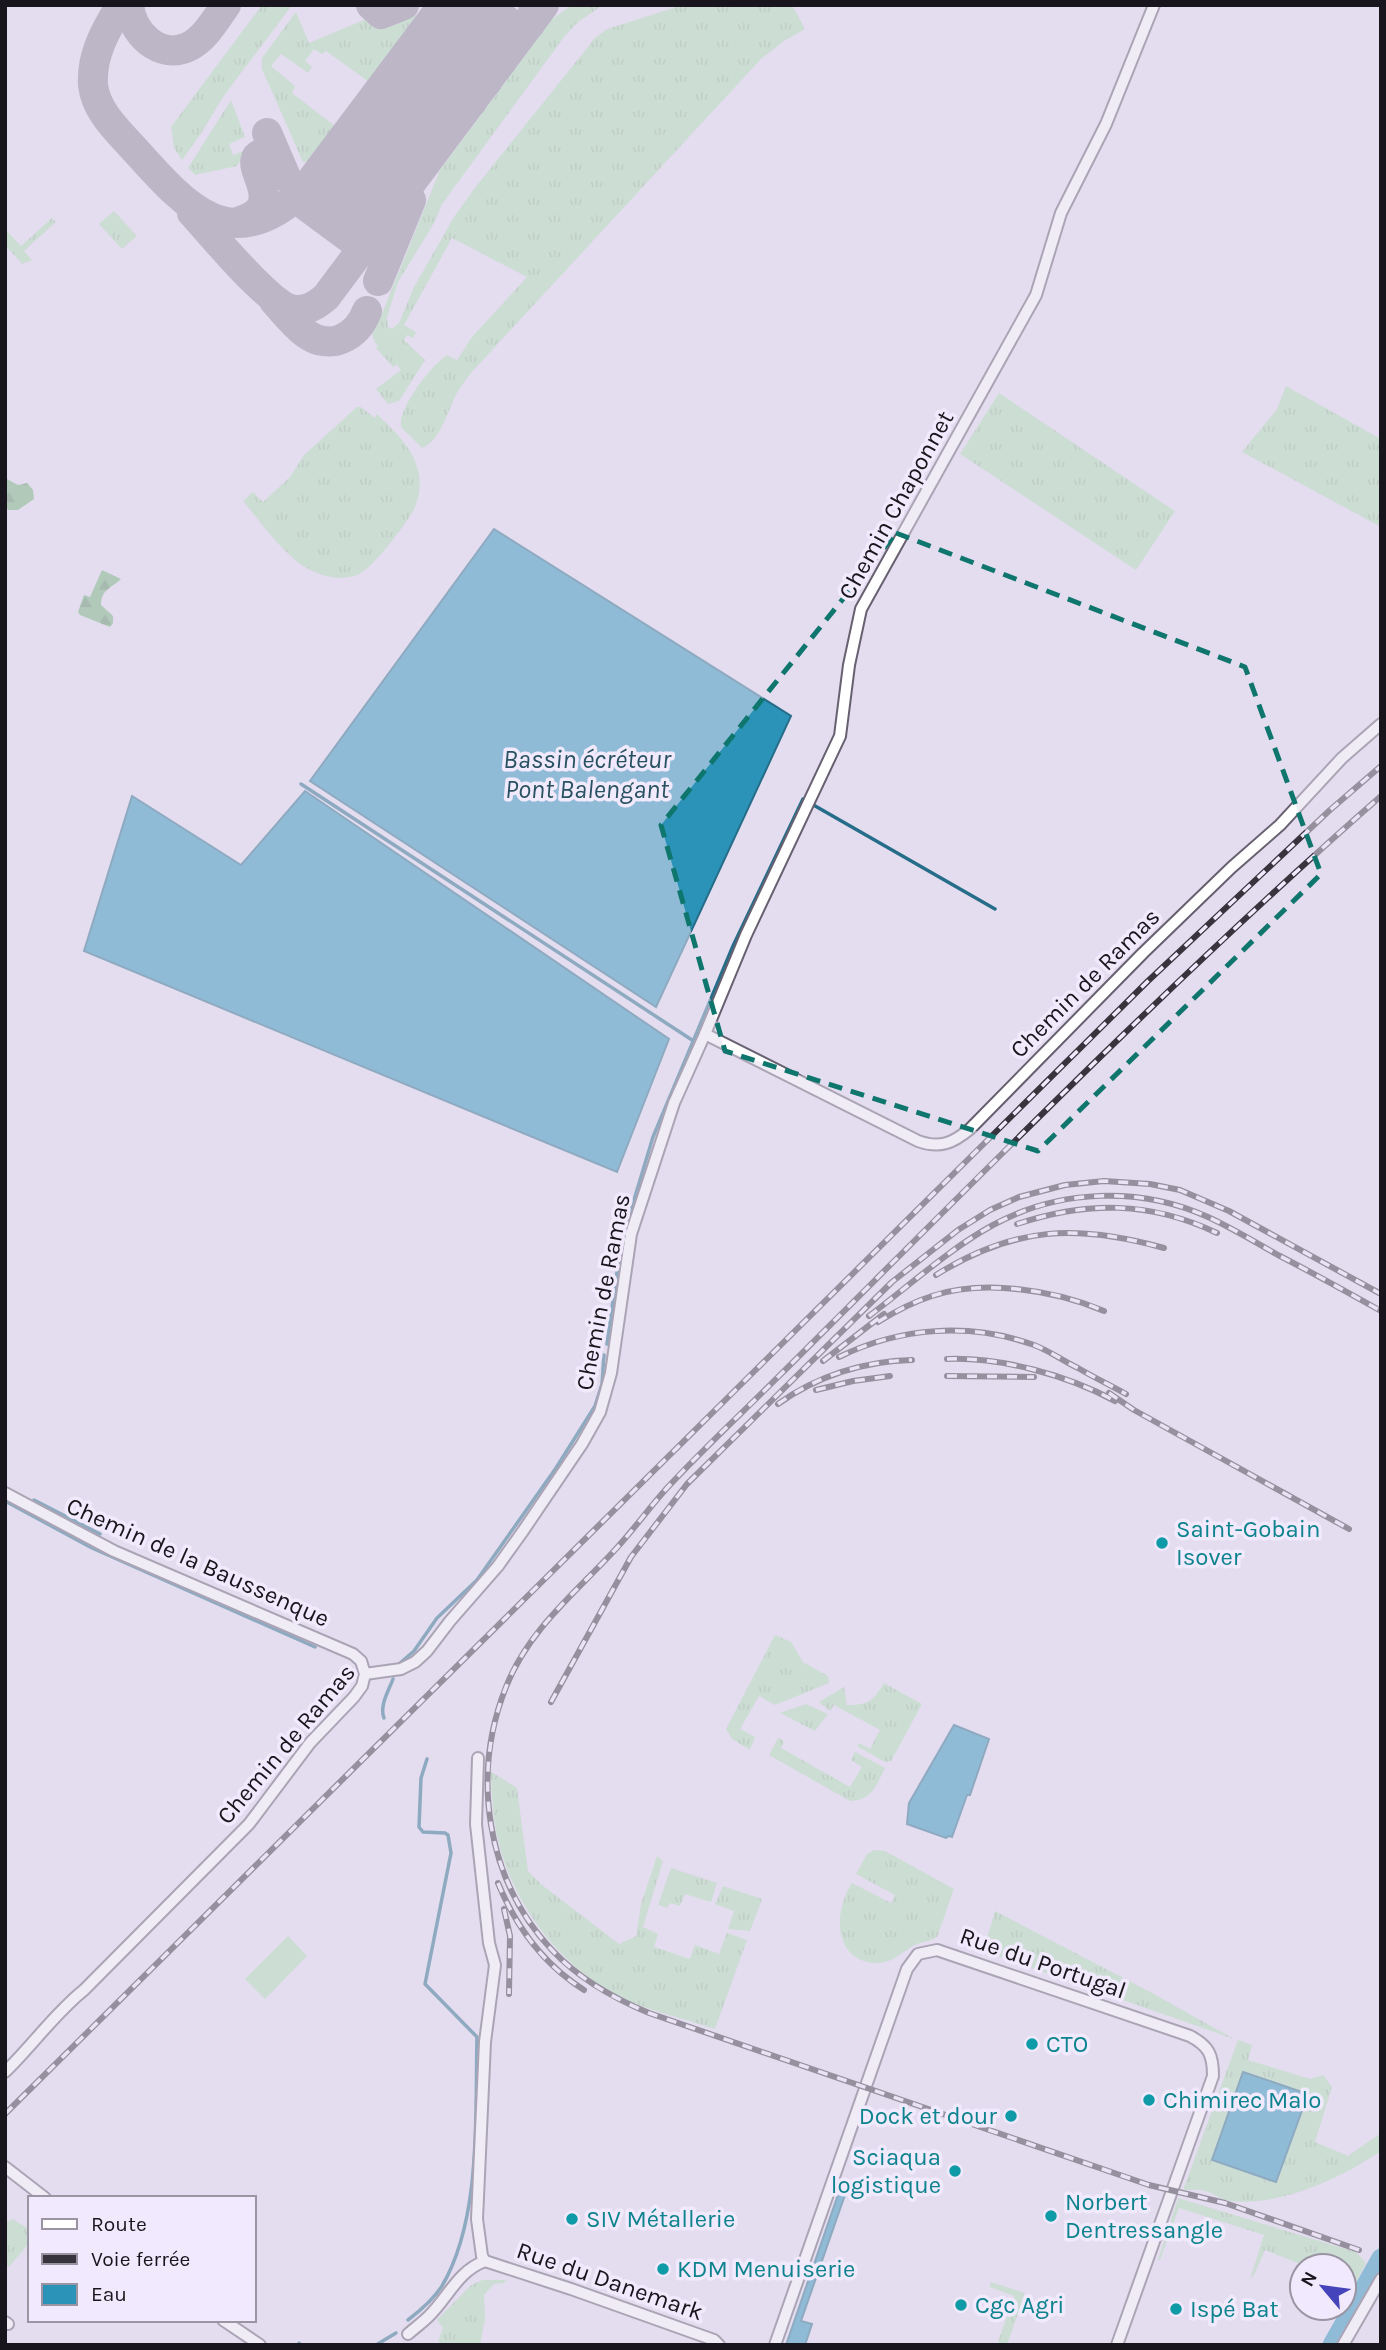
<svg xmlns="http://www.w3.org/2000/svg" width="1386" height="2350" font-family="Karla,sans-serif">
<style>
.grass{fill:url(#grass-tufts)}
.forest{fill:url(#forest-firs)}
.garden{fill:#b0deb4}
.water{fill:#2c93b8;stroke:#266d89;stroke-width:2}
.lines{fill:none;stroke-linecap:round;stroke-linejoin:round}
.stream{stroke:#266d89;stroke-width:3.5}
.river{stroke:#2c93b8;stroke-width:19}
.taxiway{stroke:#8e8896;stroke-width:30}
.minor-casing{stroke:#676070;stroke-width:14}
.minor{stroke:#fff;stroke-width:10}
.rail-casing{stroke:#38343d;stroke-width:6}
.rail{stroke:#f1e9fd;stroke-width:3.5;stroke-dasharray:10;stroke-linecap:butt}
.marked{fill:none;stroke:#0f766e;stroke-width:5;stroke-dasharray:14 9;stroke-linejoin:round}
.culture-dot{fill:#0f9aa8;stroke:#f1e9fd;stroke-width:2.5}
.labels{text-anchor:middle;stroke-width:7;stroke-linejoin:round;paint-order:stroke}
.street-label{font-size:24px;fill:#18151c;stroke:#f1e9fd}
.culture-label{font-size:24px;fill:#0d838f;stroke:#f1e9fd;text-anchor:start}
.water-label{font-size:26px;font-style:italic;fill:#285262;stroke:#f1e9fd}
</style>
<defs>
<pattern id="grass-tufts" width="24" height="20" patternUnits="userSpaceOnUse" patternTransform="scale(1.75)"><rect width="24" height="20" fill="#b0deb4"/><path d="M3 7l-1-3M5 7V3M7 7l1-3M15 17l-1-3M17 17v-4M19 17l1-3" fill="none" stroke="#97be9a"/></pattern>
<pattern id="forest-firs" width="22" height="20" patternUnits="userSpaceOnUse" patternTransform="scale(1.75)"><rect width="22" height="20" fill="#72b279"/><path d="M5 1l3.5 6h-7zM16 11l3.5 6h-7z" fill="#5d9062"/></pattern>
</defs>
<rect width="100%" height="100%" fill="#e4dcef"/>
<g class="grass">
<polygon points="262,5 292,5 223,97 200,135 182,160 174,148 171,127"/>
<path d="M572,5H603L578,22L564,37L442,204L434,223L398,282L387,317L388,327L392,329L399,323L414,287L454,217L474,189L595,38L607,29L683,5H792L805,29L784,41L761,59L470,374C466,380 461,386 457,393C448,409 441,441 422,448L401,427C398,407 431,366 447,355L457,360L472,337L527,277L452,238L404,325L416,332L413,338L407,335L404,340L425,360L399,401L388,404L376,389L401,370L397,365L393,367L376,348L378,346C369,336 372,326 377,315L381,316L440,170L551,20Z"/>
<path d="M409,11L416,13V21L369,82L326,51L322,54L314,49L305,61L312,67L308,73L281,54L271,66L295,86L292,93L335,126L310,160L303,162L262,69V58L296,12L309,43L366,19C377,31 396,16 409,11Z"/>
<polygon points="231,100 245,137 229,144 233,155 247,150 237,166 195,175 188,168"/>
<polygon points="114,211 137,236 122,249 99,224"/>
<polygon points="52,218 56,222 24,251 32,260 22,264 5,245 5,229 21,246"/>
<polygon points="1286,386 1381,439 1381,527 1242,452 1277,409"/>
<polygon points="999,393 1175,511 1136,570 960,454"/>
<path d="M357,407H361L375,418L377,414C395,432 415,449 419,475C421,485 419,497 415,507C409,521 371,571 357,575C343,580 327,578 315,572C288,562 261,522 243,501L253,492L263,502L290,477L304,455Z"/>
<polygon points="775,1635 791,1642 803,1662 828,1676 829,1683 775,1705 759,1696 740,1729 755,1737 750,1750 732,1739 726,1729"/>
<path d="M884,1683L922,1704L891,1761L885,1762L857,1746L859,1743L870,1749L880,1730L834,1705L830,1711L819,1702L844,1687L847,1705C869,1705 873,1701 884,1683Z"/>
<polygon points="806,1704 828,1714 815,1731 780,1713"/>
<path d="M778,1738L784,1741L781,1748L850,1787L862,1767L851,1760L855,1752L885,1768C876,1786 872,1800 850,1801L769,1755Z"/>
<path d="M490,1771L517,1788L528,1871L542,1885L619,1944L636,1936L641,1904L657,1856L663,1861L643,1927L658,1934L654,1947L690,1959L695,1945L719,1954L727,1933L747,1940L715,2029C686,2019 646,2010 619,1997C553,1962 504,1892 494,1819C492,1803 492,1787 490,1771Z"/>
<path d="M874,1850L885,1851L954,1889L937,1937C930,1942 924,1941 917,1944C903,1950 894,1963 878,1963C833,1963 833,1911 852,1883L891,1903L895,1895L856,1874L867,1854Z"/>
<polygon points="671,1868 717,1883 711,1902 685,1894 680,1906 670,1903 667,1908 658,1905"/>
<polygon points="723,1886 762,1899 750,1931 728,1929 734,1911 715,1904"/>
<polygon points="995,1911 1152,1993 1234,2039 992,1954 986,1942"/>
<path d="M1238,2040L1252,2045L1248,2060L1310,2079L1323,2075L1332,2087L1315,2142L1348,2156L1381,2133V2151C1341,2178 1280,2207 1230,2201C1221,2200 1213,2193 1205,2191C1198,2189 1190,2190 1183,2190Z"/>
<polygon points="1178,2198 1356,2252 1366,2263 1344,2305 1344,2296 1350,2285 1344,2283 1344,2266 1305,2266 1265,2250 1254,2275 1250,2279 1264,2235 1179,2208 1160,2260 1158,2260"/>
<polygon points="13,2219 30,2230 30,2242 9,2267 5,2264 5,2223"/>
<polygon points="483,2280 506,2280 504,2283 494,2284 484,2295 485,2319 480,2345 442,2345 438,2341 443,2328 437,2320 471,2285"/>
<polygon points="991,2282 1025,2293 1007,2345 997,2345 1014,2296 990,2287"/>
</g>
<g class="forest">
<polygon points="5,478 18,485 27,483 33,490 34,499 18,510 8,510 5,506"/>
<path d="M102,570L121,579C112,588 101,589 101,605L113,616V623L110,627L80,615L78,612L84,595L90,597Z"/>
</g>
<polygon class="garden" points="288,1936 307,1956 265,1999 245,1979"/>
<g class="water">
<polygon points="494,529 791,716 656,1007 310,781"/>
<polygon points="305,791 669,1039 617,1172 84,951 132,796 241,865"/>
<polygon points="954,1725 989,1739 970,1795 967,1795 952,1837 949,1836 946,1838 907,1824 909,1803"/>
<polygon points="1243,2072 1308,2094 1276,2182 1212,2160"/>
<polygon points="840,2189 846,2192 801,2321 812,2324 805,2345 786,2345"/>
</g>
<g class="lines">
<g class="stream">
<polyline points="301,784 692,1040"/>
<polyline points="607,1344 621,1243 653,1137 733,946 803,799 995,909"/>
<polyline points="34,1500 100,1534"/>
<polyline points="5,1501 92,1548 315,1647"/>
<polyline points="399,1664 414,1651 437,1618 477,1580 556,1468 595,1406 602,1384 604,1355"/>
<path d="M384,1718C379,1706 389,1690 393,1679"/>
<path d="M408,2320C421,2310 433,2300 442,2286C482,2218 475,2113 477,2037L425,1984L451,1853L448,1835L445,1833L423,1832L419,1827L421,1778L427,1759"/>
<polyline points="299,2343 301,2345"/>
<polyline points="376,2345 396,2333"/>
</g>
<polyline class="river" points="1332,2345 1381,2258"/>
<g class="taxiway">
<path d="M121,5C106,29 91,55 93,85C96,112 119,132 136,151C188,209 232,258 304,190L443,5"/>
<path d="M129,5C132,33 159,60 188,47C205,39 216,19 226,5"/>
<polyline points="371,5 381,14 404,5"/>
<polyline points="450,5 453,11 503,48 512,47 518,37"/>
<polyline points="486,5 518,29 522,29 530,24 533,12"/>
<path d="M449,9H444L437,14L435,22L438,30L489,67C498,69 506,60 503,50"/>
<polyline points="427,29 420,38 423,49 470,85 478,87 487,82 489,76"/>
<polyline points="420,48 415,48 407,53 405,61 408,69 459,106 464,107 472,102 475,93 474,90"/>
<path d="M401,68L396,69L391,77L394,88L441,124C451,129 459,123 460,112"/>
<polyline points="383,88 376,96 379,108 430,145 439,144 445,135"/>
<path d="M375,107L366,109L361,115L364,128L415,165C424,166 429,161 431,152L429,148"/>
<path d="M357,127L352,128L346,135L350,147L396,183C405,187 411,184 415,176V168"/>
<polyline points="339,147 331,155 334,167 385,204 394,203 400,195"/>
<polyline points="331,166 319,170 318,183 367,222 375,225 384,219 387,211 385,207"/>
<path d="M317,185L304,190L302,198L306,206L356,243C365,244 370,239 372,230L371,227"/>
<path d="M192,213C211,233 272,309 296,310C308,311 318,304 326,297L544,5"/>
<path d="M240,221C297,203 228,156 269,152L274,155L286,177L267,133"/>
<polyline points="378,281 411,200"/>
<path d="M274,301C284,312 294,325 305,333C330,352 357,337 367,311"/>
</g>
<defs>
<g id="minor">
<polyline points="705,1034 746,935 840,736 849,665 861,609 1036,295 1061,213 1106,124 1154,5"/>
<path d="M5,1493L114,1551L353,1654L361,1661L365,1674L362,1686L354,1697L310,1743L249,1824L84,1990C55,2013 32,2046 5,2072"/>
<path d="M365,1674L401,1669L415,1662L427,1651L450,1621L498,1566L523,1531L582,1444L600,1412L611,1373L631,1234L674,1103L705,1034L918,1141C940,1149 953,1143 970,1129L1143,953L1232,867L1280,825L1342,758L1381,724"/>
<polyline points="478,1758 476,1824 489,1943 495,1965 485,2042 477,2219 482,2256 485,2261"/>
<polyline points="5,2167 45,2198"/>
<polyline points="485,2261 571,2289 714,2340 719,2345"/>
<polyline points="223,2320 260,2345"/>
<polyline points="5,2322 8,2324"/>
<path d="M408,2334C415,2328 423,2322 429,2316C449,2296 458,2271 485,2261"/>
<path d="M775,2345L907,1969L918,1954L937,1950L1190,2036C1209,2046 1213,2055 1213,2076L1117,2345"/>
<polyline points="1343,2345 1381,2279"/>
</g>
</defs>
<use href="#minor" class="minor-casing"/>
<use href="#minor" class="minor"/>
<defs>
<g id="rail">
<path d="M1017,1224C1087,1201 1150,1201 1217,1233"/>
<path d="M936,1275C1014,1226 1077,1224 1164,1248"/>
<path d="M869,1316C909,1286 949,1249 993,1225C1059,1189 1140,1186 1208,1217C1232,1228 1255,1242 1278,1255C1313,1273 1347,1292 1381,1311"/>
<path d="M878,1322C896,1311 913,1302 932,1296C984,1279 1055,1290 1104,1311"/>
<path d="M839,1357C900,1327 970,1322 1034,1345C1050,1351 1063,1361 1078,1368C1093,1377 1110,1385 1126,1394"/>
<path d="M947,1359C1001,1357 1067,1375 1115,1401"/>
<polyline points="823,1361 884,1314"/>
<polyline points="947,1376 1034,1377"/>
<polyline points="816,1390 853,1381 890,1376"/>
<polyline points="1109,1393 1134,1410 1349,1529"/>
<path d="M778,1404C817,1376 864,1361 912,1360"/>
<polyline points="551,1702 631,1557 687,1484 892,1282 958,1230 990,1210 1019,1197 1065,1185 1104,1181 1150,1184 1180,1190 1229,1211 1381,1294"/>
<path d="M498,1883C516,1927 543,1964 584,1990"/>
<polyline points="504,1909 510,1936 509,1994"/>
<polyline points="5,2114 1148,981 1330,810 1381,766"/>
<path d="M1359,2250L1225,2203L1149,2185L649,2013C613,1998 579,1979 552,1950C486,1880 471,1775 506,1687C528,1631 573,1595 613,1552C632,1532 648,1509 667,1488C702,1450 741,1414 778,1377C976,1180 1171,980 1381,796"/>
</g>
</defs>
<use href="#rail" class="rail-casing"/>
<use href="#rail" class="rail"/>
</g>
<path d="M0 0H1386V2350H0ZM896,533L1245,667L1321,874L1038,1151L725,1051L661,825Z" fill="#e4dcef" fill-opacity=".55" fill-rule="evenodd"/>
<path class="marked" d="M896,533L1245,667L1321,874L1038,1151L725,1051L661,825Z"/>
<g class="culture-dot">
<circle cx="1162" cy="1543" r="7"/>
<circle cx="1032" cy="2044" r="7"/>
<circle cx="1149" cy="2100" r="7"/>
<circle cx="1011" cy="2116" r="7"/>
<circle cx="955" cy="2171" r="7"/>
<circle cx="1051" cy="2216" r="7"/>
<circle cx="572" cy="2219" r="7"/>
<circle cx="663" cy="2269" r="7"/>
<circle cx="961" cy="2305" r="7"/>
<circle cx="1176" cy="2309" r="7"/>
</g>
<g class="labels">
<g class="street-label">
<text transform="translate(896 505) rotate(-61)" y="8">Chemin Chaponnet</text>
<text transform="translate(1085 983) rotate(-45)" y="8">Chemin de Ramas</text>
<text transform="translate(603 1292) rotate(-79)" y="8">Chemin de Ramas</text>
<text transform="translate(198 1562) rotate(24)" y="8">Chemin de la Baussenque</text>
<text transform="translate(286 1744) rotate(-50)" y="8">Chemin de Ramas</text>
<text transform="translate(1043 1963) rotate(19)" y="8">Rue du Portugal</text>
<text transform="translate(610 2281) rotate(19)" y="8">Rue du Danemark</text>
</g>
<g class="culture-label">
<text x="1176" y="1537">Saint-Gobain<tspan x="1176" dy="28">Isover</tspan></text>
<text x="1046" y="2052">CTO</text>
<text x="1163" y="2108">Chimirec Malo</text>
<text x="997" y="2124" text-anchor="end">Dock et dour</text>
<text x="941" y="2165" text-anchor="end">Sciaqua<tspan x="941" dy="28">logistique</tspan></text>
<text x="1065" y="2210">Norbert<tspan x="1065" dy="28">Dentressangle</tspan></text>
<text x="586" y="2227">SIV Métallerie</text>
<text x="677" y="2277">KDM Menuiserie</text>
<text x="975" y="2313">Cgc Agri</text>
<text x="1190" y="2317">Ispé Bat</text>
</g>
<g class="water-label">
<text x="587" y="768">Bassin écréteur<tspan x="587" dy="30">Pont Balengant</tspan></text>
</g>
</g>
<rect width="1386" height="2350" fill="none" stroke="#18151c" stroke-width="14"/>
<rect x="28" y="2196" width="228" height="126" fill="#f1e9fd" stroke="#9a94a3" stroke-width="2"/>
<rect x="42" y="2219" width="35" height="10" fill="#ffffff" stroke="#9a94a3" stroke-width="2"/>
<text x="91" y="2231" font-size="21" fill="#18151c">Route</text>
<rect x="42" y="2254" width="35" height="10" fill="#38343d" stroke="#9a94a3" stroke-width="2"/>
<text x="91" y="2266" font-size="21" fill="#18151c">Voie ferrée</text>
<rect x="42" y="2284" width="35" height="21" fill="#2c93b8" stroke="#9a94a3" stroke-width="2"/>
<text x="91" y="2301" font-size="21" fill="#18151c">Eau</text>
<g transform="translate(1323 2287) rotate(299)"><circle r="33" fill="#f1e9fd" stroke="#9a94a3" stroke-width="2"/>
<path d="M0-5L12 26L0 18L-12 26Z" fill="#4644ba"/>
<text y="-10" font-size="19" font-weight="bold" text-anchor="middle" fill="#18151c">N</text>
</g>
</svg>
